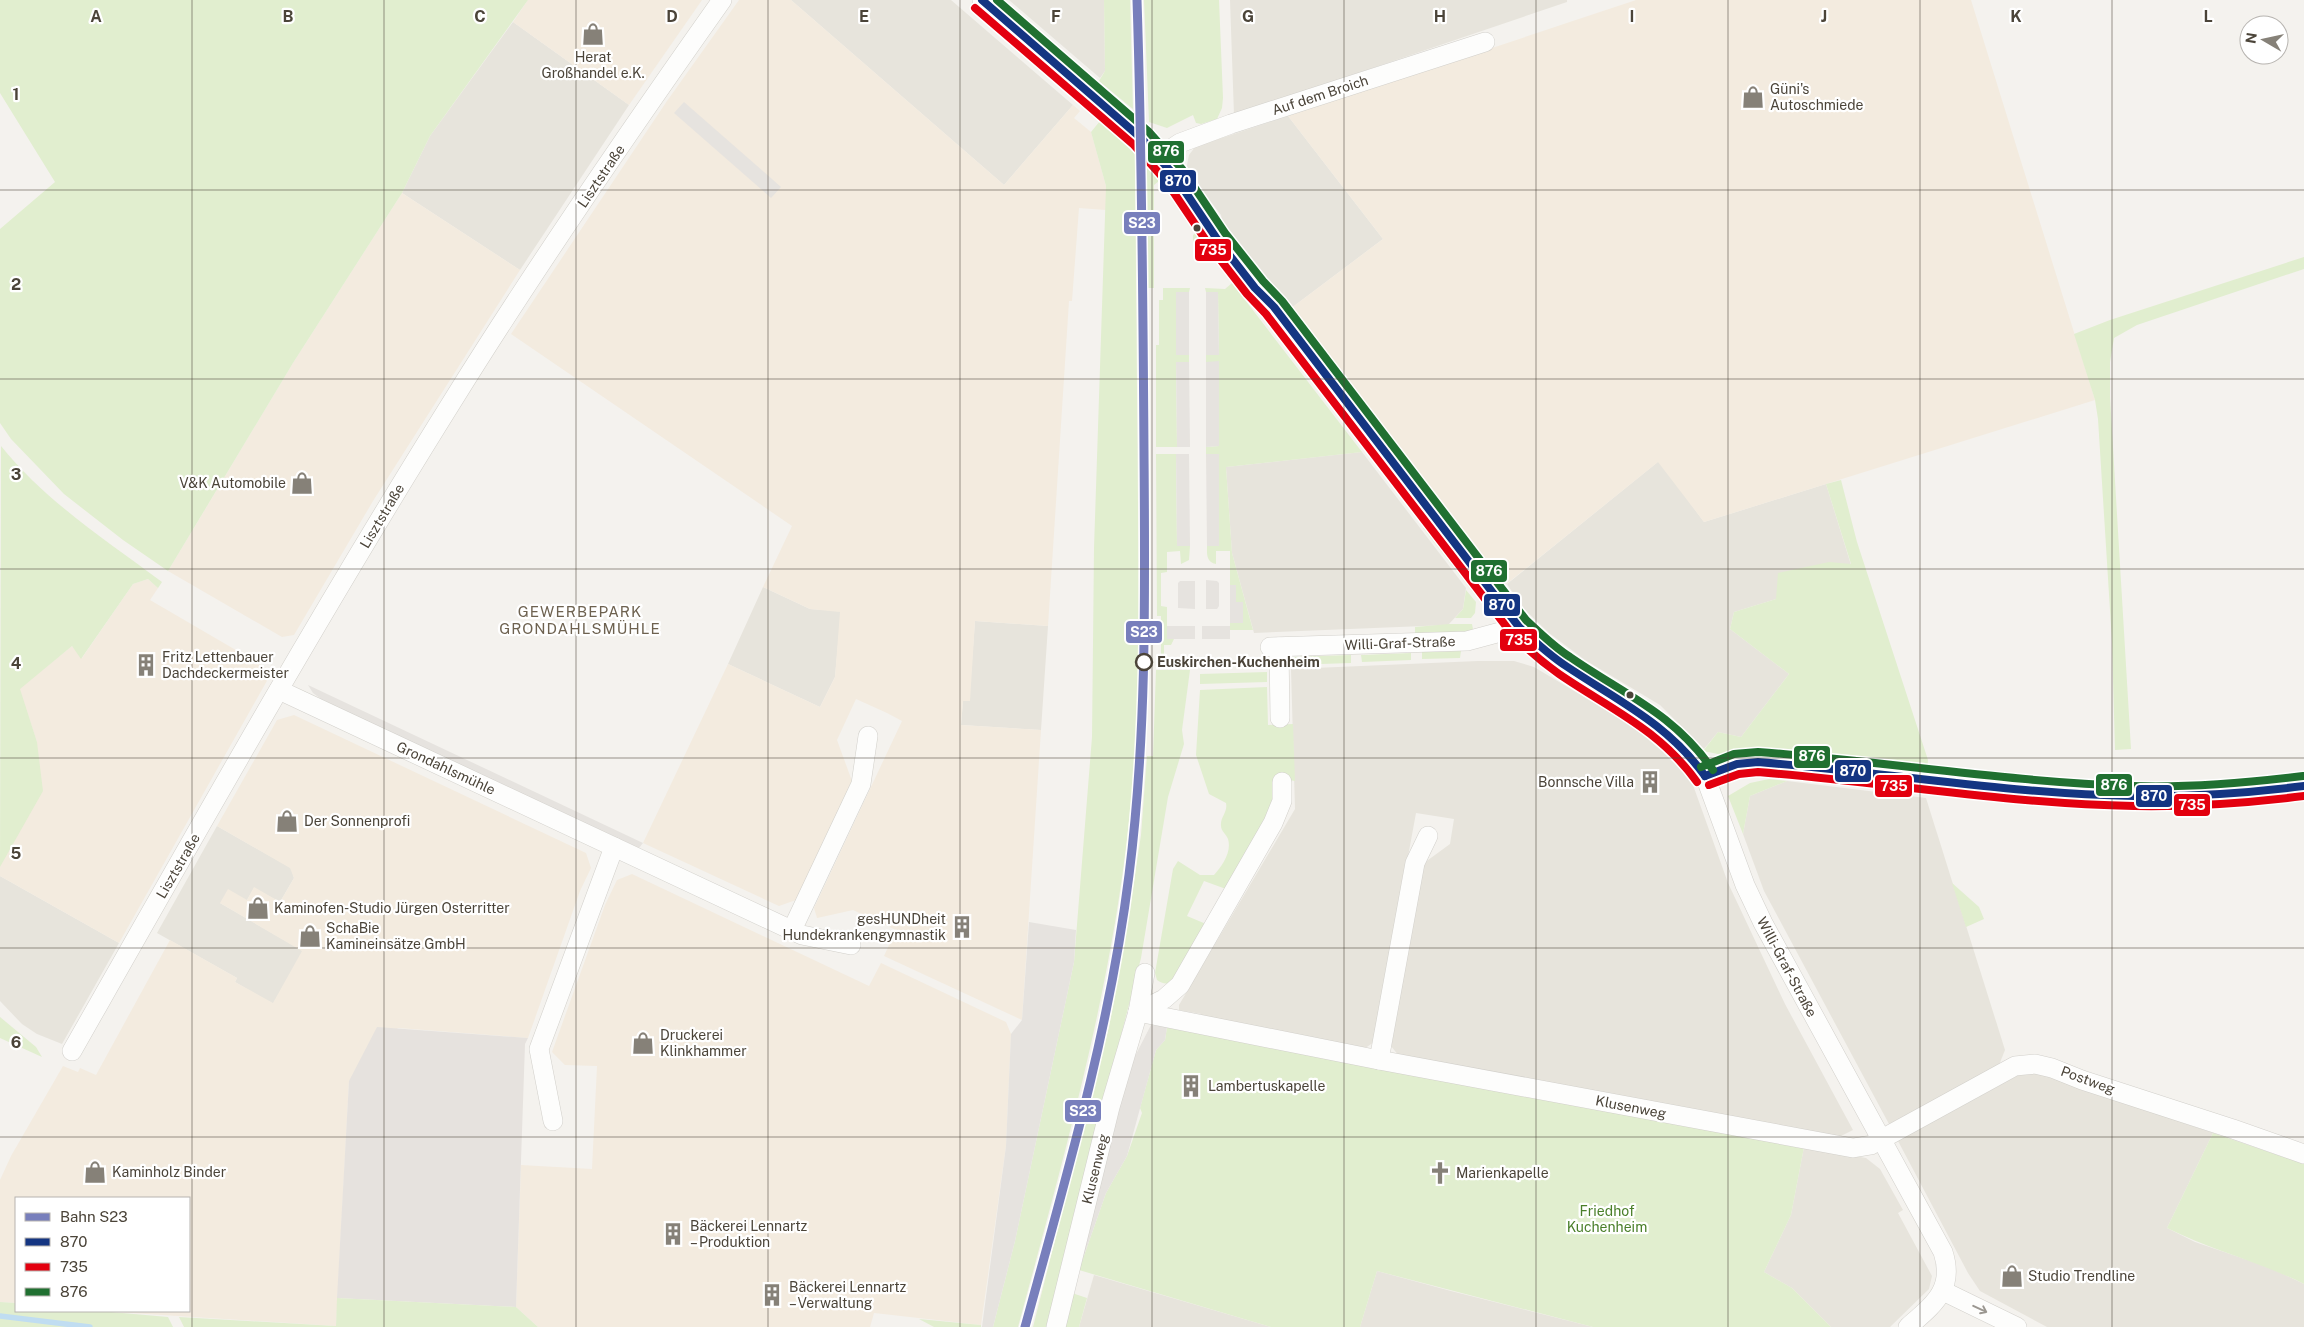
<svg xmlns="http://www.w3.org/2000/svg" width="2304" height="1327" font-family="'Public Sans',sans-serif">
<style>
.residential{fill:#e7e4dc}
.commercial{fill:#f3ebdf}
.industrial{fill:#e6e2de}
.green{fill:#e1eecf}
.parking{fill:#e6e3df}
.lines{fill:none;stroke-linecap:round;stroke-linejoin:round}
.stream{stroke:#c0ddf1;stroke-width:5.5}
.minor-casing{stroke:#d2d0cb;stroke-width:20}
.minor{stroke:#fdfdfc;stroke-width:19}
.bus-1-casing{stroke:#fff;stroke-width:11}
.bus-2-casing{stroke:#fff;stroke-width:11}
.bus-3-casing{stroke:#fff;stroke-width:11}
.bus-1{stroke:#143582;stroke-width:8}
.bus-2{stroke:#e3000f;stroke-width:8}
.bus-3{stroke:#207031;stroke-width:8}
.rail-1-casing{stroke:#fff;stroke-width:12}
.rail-1{stroke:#787fbc;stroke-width:9}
.oneway{stroke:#9b9791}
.grid{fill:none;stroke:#4b4439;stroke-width:1;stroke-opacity:0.55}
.bus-dot{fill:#4b4439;stroke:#fff;stroke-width:2}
.stop-dot{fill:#fff;stroke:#4b4439;stroke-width:2.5}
.labels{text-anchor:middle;stroke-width:4.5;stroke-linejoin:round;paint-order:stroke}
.poi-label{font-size:14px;fill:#4b4439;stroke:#fff;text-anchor:start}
.street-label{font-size:14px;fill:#4b4439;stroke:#fff}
.stop-label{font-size:14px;font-weight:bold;fill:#4b4439;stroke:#fff;text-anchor:start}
.park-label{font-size:14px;fill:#4a7f2a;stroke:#fff}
.neighbourhood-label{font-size:15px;letter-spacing:1px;fill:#6e6250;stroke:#fff}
.grid-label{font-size:16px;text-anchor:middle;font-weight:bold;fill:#4b4439;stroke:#fff;stroke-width:4.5;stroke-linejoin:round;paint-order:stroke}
.line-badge{stroke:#fff;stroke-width:2}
.badge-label{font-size:14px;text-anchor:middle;font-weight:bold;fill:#fff}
</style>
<rect width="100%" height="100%" fill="#f4f2ee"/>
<g class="residential">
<polygon points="791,0 951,0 1073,105 1004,185"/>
<polygon points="1009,0 1104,0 1105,71 1100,78"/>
<polygon points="1230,0 1567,0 1567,2 1234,115"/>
<polygon points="513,22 629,105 520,270 402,193 430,136"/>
<polygon points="1288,116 1383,239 1290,309 1222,221 1221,215 1188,172 1187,165 1189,155 1195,147"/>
<polygon points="1362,452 1466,588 1463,609 1448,625 1254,633 1232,553 1226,467"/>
<polygon points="1659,461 1704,522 1826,484 1851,565 1776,599 1734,612 1730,629 1789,674 1741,737 1718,732 1704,749 1660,705 1585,660 1549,633 1523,608 1507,584"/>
<polygon points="763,587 810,609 841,611 835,677 820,707 728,664"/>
<polygon points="975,621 1048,626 1041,730 961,725 963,701 969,701"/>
<polygon points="1478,661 1514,661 1534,667 1653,738 1673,753 1684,767 1693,785 1728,883 1785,1004 1853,1130 1837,1138 1399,1056 1391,1046 1424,863 1450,844 1454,819 1416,813 1374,1042 1364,1049 1200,1018 1201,1014 1179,1010 1179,1005 1295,809 1291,669"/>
<polygon points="1787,781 1926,798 2005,1050 1999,1065 1889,1124 1764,891 1743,834 1750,796"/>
<polygon points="217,826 291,868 294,878 280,902 254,888 247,900 220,903 303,951 273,1004 235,982 237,978 157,933"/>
<polygon points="0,876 119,943 62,1044 37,1034 22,1024 0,1001"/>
<polygon points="2028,1070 2213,1133 2167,1228 2195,1242 2271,1268 2304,1284 2304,1327 2047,1327 1980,1291 1968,1273 1898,1141"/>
<polygon points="1804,1147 1866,1158 1880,1169 1903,1210 1898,1213 1932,1276 1929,1289 1890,1327 1831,1327 1792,1288 1764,1272 1791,1215"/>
<polygon points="1377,1271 1451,1291 1593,1327 1360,1327"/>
<polygon points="1094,1275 1271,1327 1079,1327"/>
</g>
<g class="commercial">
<polygon points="528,0 702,0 629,105 513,22"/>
<polygon points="739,0 791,0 1004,185 1073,105 1080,111 1074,118 1091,132 1106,186 1106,210 1079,208 1072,301 1069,301 1048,626 975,621 970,701 963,701 961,725 1041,730 1022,1020 884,956 896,930 853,910 817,918 814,908 902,721 887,713 856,699 837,740 852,781 796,900 779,906 643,843 728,664 820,707 835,677 840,612 810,609 763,587 792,526 511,334 667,101"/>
<polygon points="1636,0 1971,0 2095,400 1704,522 1658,462 1504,586 1290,309 1383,239 1288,116"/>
<polygon points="402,193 520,270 373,501 294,635 282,637 168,571 293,363"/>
<polygon points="148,579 158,588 150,600 265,667 268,679 119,943 0,876 0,867 37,742 19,689 72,646 82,658 133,584"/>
<polygon points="294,715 586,853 591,868 580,891 528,1038 398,1028 349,1081 336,1326 100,1311 189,1311 189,1198 16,1198 16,1303 0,1302 0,1180 11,1156 63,1066 78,1072 80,1068 96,1075 170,940 237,978 235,982 273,1003 302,951 220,903 228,889 247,900 254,887 280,902 294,878 290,868 217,826 277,720"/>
<polygon points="632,874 869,986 881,963 1006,1022 1011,1034 1006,1146 981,1325 874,1313 870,1327 538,1327 516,1307 521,1165 592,1169 597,1066 565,1065 552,1052 605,905 617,880"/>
</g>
<polygon class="industrial" points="377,1027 528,1038 525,1044 516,1307 337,1298 349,1081"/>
<g class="green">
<polygon points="0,0 528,0 430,136 402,193 293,363 168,571 123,540 64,494 11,439 0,423 0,229 55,182 0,93"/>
<polygon points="1104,0 1130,0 1133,109 1099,81 1105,71"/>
<polygon points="1144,0 1219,0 1223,98 1222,108 1217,119 1201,124 1196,123 1193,115 1167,128 1149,122"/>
<path d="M1100,121L1135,154C1136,271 1137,388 1138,505C1139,611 1141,716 1129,821C1111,993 1063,1160 1018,1327H993L1015,1241L1074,962L1092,737L1094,548L1106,186L1091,132Z"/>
<polygon points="1147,166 1159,181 1154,185 1154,288 1147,288"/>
<path d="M1198,231H1201L1217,254L1214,259C1198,261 1192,249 1193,235Z"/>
<polygon points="2304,257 2304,269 2137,325 2114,338 2110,362 2110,397 2131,749 2115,750 2112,642 2098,419 2095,400 2074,334 2110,320"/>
<path d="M1232,283L1362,452L1226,467L1232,553L1253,630H1230V623H1243V602H1236V585H1230V551H1216V564C1206,562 1207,554 1207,546L1219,545V454H1206V447L1219,446V362H1206V355H1219L1218,292H1206L1205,288L1225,289Z"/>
<polygon points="1163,288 1190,288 1189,292 1176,292 1176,355 1189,355 1189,362 1176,362 1177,447 1156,447 1156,345 1159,345 1159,300 1163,300"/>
<polygon points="1246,291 1269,317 1393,479 1390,482 1244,293"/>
<path d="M1,446C45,501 106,540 162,582L158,588L148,579L133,584L81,659L72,646L20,689L37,742L43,791L0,867Z"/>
<polygon points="1156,454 1176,454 1177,546 1190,546 1189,560 1181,564 1180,551 1167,552 1167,572 1161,573 1161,606 1167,607 1167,639 1174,639 1171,645 1164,645 1164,654 1161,655 1161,616 1157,616"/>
<polygon points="1841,480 1857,542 1928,760 1927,771 1792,754 1745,752 1718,754 1703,751 1718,732 1741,737 1789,674 1730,629 1734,612 1776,599 1778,573 1829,562 1851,564 1826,484"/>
<polygon points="1427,524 1478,593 1475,595 1423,528"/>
<polygon points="1466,590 1476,602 1475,613 1471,618 1455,618 1463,609"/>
<polygon points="1449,624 1472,624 1473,629 1468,632 1415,636 1415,627"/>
<polygon points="1461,651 1460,658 1422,659 1422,652"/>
<polygon points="1411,653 1411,660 1362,662 1361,655"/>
<polygon points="1351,655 1351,663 1291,665 1291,657"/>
<polygon points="1156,670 1190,670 1182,730 1184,744 1168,797 1141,958 1104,1101 1050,1327 1033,1327 1109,1027 1127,928 1141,835 1147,756 1153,756"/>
<polygon points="1267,672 1267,682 1200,684 1200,674"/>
<path d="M1267,687L1268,725L1293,724L1295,781L1276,778L1273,804L1226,889L1204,881L1187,916L1206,924L1174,980C1168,985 1163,984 1157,980L1155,973L1173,869L1178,861L1200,875H1214C1222,866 1232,852 1228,839C1226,834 1221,831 1221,826C1220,817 1228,812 1226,803L1209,794L1196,755L1200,690Z"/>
<polygon points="1769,779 1787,781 1750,796 1743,834 1728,796 1750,783"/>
<polygon points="1953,789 2227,803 2304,796 2304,801 2191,810 2120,810 1954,796 1951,793"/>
<polygon points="1952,883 1979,907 1984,919 1966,927"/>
<polygon points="0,1017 36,1047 42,1057 0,1038"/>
<polygon points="1167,1027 1804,1147 1791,1215 1764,1272 1792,1288 1831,1327 1593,1327 1377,1271 1360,1327 1271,1327 1079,1270 1106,1193 1127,1156 1142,1113 1140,1108 1156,1050 1165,1040"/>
<path d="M2213,1133L2304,1164V1284C2260,1262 2211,1250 2167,1228Z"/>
<polygon points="1072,1293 1087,1298 1079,1327 1064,1327"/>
<polygon points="337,1298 516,1307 538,1327 184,1327 179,1317 336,1326"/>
<polygon points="0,1302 16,1303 16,1311 100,1311 168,1317 173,1327 0,1327"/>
<polygon points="919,1319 981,1325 981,1327 934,1327"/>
</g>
<g class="parking">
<polygon points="684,102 781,187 771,198 674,113"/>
<rect x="1176" y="292" width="13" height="63"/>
<polygon points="1206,292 1218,292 1219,355 1206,355"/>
<polygon points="1219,361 1219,446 1206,447 1206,362"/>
<polygon points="1176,362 1189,362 1190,447 1177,447"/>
<polygon points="1176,454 1189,454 1190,546 1177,546"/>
<polygon points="1206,454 1219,454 1219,546 1207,546"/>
<polygon points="1206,580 1217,581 1219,583 1219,606 1217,609 1206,609"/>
<polygon points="1180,581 1195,581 1195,609 1178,608 1178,583"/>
<polygon points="1230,585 1236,585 1236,602 1243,602 1243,623 1230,623"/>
<rect x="1167" y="626" width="28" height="13"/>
<rect x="1202" y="626" width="28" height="13"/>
<polygon points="308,685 643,843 639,848 424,748 321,699 313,693"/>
<polygon points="1029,922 1076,930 1074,962 1015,1241 993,1327 982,1327 1006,1146 1011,1034 1022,1020"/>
<polygon points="1151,1025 1167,1027 1165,1040 1156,1050 1127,1156 1106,1193 1081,1264 1097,1189 1132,1062"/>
</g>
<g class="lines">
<polyline class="stream" points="0,1316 90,1327"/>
<defs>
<g id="minor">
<path d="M982,0L1141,138L1174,175L1217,239L1255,288L1274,307L1519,627C1536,643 1553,659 1573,671C1623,703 1673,724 1705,776L1745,885L1763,923L1943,1252C1955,1289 1934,1304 1908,1327"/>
<polyline points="1159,157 1180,143 1231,124 1485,42"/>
<polyline points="1270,647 1467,641 1519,627"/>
<polyline points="1279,647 1280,718"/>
<polyline points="279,690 802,935 851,945"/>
<path d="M1705,776L1737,764L1758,762C1901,771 2044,800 2187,796C2226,795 2265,791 2304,786"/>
<polyline points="792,930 861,784 868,736"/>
<polyline points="1138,1012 1379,1060 1853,1148 1871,1145 2015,1066 2035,1064 2052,1068 2082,1080 2233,1129 2304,1154"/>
<polyline points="1138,1012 1164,999 1180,985 1273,823 1282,801 1282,782"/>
<path d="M72,1051C197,831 321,611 455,397C539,262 630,130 722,0"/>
<polyline points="1379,1060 1415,863 1428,836"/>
<polyline points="553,1121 539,1049 614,847"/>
<polyline points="1943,1291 2017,1327"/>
<polyline points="1056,1327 1110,1107 1138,1012 1145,973"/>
</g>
</defs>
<use href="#minor" class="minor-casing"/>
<use href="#minor" class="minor"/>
<defs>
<g id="bus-1">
<path d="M982,0L1141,138L1174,175L1217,239L1255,288L1274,307L1519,627C1534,641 1549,655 1566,666C1618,701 1667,723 1705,776"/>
<path d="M1705,776L1737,764L1758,762C1883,772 2009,794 2134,796C2191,797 2248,793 2304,786"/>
</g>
<g id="bus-2">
<path d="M975,8L1134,145L1166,181L1209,245L1247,294L1266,314L1512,634C1526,648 1542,662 1559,674C1610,709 1659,729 1697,782"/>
<path d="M1709,785L1739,774L1758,772C1883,782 2009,804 2134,806C2191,807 2248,803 2304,796"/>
</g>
<g id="bus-3">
<path d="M997,0L1148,131L1182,169L1225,233L1263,281L1282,301L1526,620C1540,633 1554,647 1570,657C1625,695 1673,713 1713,770"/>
<path d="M1701,767L1734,754L1758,752C1883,761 2007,782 2132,786C2189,788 2246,783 2303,776"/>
</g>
</defs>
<use href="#bus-1" class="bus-1-casing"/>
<use href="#bus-2" class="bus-2-casing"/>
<use href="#bus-3" class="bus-3-casing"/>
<use href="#bus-1" class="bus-1"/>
<use href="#bus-2" class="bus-2"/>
<use href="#bus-3" class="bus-3"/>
<defs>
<path id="rail-1" d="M1025,1327C1066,1178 1110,1028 1129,875C1147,734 1145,592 1144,451C1143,301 1142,150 1137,0"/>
</defs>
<use href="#rail-1" class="rail-1-casing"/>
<use href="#rail-1" class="rail-1"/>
</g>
<defs><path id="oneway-shaft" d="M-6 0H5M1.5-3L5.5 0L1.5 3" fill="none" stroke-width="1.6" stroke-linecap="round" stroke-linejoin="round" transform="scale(1.25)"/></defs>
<use class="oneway" href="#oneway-shaft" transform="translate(1980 1309) rotate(25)"/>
<path class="grid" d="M192,0V1327M384,0V1327M576,0V1327M768,0V1327M960,0V1327M1152,0V1327M1344,0V1327M1536,0V1327M1728,0V1327M1920,0V1327M2112,0V1327M0,190H2304M0,379H2304M0,569H2304M0,758H2304M0,948H2304M0,1137H2304"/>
<defs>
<symbol id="shop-bare" viewBox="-9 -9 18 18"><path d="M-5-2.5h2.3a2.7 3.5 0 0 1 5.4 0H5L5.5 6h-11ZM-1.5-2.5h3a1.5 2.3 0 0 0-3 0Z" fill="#868178" stroke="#fff" stroke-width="2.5" paint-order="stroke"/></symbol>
<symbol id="building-bare" viewBox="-9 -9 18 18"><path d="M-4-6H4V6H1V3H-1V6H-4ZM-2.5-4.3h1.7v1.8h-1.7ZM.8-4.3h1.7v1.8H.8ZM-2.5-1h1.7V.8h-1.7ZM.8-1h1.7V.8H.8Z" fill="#868178" stroke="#fff" stroke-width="2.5" paint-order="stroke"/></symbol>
<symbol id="church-bare" viewBox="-9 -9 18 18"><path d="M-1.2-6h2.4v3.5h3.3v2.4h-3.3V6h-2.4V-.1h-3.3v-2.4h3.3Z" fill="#868178" stroke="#fff" stroke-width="2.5" paint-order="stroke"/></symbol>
</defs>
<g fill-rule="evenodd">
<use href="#shop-bare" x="577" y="18" width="32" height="32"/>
<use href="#shop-bare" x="1737" y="81" width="32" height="32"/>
<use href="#shop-bare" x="286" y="467" width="32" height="32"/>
<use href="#building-bare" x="130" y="649" width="32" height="32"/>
<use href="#building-bare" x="1634" y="766" width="32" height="32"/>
<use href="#shop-bare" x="271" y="805" width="32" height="32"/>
<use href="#shop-bare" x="242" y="892" width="32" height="32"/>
<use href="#building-bare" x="946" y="911" width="32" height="32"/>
<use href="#shop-bare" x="294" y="920" width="32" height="32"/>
<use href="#shop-bare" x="627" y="1027" width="32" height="32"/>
<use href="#building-bare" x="1175" y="1070" width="32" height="32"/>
<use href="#shop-bare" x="79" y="1156" width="32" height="32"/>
<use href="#church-bare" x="1424" y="1157" width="32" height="32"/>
<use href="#building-bare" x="657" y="1218" width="32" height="32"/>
<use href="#shop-bare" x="1996" y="1260" width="32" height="32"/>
<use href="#building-bare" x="756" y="1279" width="32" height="32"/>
</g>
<g class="bus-dot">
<circle cx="1197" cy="228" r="4.5"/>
<circle cx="1630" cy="695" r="4.5"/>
</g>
<circle class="stop-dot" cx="1144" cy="662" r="8"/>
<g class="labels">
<g class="poi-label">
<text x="593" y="62" text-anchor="middle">Herat<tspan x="593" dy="16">Großhandel e.K.</tspan></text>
<text x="1770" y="94">Güni's<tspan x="1770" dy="16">Autoschmiede</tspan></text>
<text x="286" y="488" text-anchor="end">V&amp;K Automobile</text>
<text x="162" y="662">Fritz Lettenbauer<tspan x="162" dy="16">Dachdeckermeister</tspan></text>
<text x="1634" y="787" text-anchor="end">Bonnsche Villa</text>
<text x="304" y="826">Der Sonnenprofi</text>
<text x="274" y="913">Kaminofen-Studio Jürgen Osterritter</text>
<text x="946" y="924" text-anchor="end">gesHUNDheit<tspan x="946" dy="16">Hundekrankengymnastik</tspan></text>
<text x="326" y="933">SchaBie<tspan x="326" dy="16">Kamineinsätze GmbH</tspan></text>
<text x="660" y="1040">Druckerei<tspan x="660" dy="16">Klinkhammer</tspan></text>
<text x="1208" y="1091">Lambertuskapelle</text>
<text x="112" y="1177">Kaminholz Binder</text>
<text x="1456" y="1178">Marienkapelle</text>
<text x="690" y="1231">Bäckerei Lennartz<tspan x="690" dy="16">– Produktion</tspan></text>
<text x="2028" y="1281">Studio Trendline</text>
<text x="789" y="1292">Bäckerei Lennartz<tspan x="789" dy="16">– Verwaltung</tspan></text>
</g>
<g class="street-label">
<text transform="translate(1320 95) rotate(-18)" y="5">Auf dem Broich</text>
<text transform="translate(601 176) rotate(-56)" y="5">Lisztstraße</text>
<text transform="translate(382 516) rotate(-59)" y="5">Lisztstraße</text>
<text transform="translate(1400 643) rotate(-2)" y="5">Willi-Graf-Straße</text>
<text transform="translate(446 768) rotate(25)" y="5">Grondahlsmühle</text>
<text transform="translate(178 866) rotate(-60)" y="5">Lisztstraße</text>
<text transform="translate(1787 967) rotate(62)" y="5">Willi-Graf-Straße</text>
<text transform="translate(2088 1080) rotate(20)" y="5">Postweg</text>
<text transform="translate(1631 1107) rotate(11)" y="5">Klusenweg</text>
<text transform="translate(1095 1169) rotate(-76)" y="5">Klusenweg</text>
</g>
<g class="stop-label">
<text x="1157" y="667">Euskirchen-Kuchenheim</text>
</g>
<g class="park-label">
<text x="1607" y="1216">Friedhof<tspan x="1607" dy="16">Kuchenheim</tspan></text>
</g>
<g class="neighbourhood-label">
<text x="580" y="617">GEWERBEPARK<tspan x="580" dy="17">GRONDAHLSMÜHLE</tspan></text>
</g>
</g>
<g class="grid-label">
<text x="96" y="22">A</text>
<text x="288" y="22">B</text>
<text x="480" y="22">C</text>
<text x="672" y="22">D</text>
<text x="864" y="22">E</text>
<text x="1056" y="22">F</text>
<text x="1248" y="22">G</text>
<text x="1440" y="22">H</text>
<text x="1632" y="22">I</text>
<text x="1824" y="22">J</text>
<text x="2016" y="22">K</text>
<text x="2208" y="22">L</text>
<text x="16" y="100">1</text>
<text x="16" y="290">2</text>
<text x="16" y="480">3</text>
<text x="16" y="669">4</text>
<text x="16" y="859">5</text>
<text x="16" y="1048">6</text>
</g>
<g class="line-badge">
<rect x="1147" y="140" width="38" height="24" rx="5" fill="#207031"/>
<rect x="1159" y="169" width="38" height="24" rx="5" fill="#143582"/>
<rect x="1123" y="211" width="38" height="24" rx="5" fill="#787fbc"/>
<rect x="1194" y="238" width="38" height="24" rx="5" fill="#e3000f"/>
<rect x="1470" y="559" width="38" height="24" rx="5" fill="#207031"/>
<rect x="1483" y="593" width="38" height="24" rx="5" fill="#143582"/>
<rect x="1125" y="620" width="38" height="24" rx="5" fill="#787fbc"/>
<rect x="1499" y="628" width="39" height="24" rx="5" fill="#e3000f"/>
<rect x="1793" y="745" width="38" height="24" rx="5" fill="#207031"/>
<rect x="1834" y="759" width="38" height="24" rx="5" fill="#143582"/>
<rect x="2095" y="773" width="38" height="24" rx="5" fill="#207031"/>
<rect x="1874" y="774" width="39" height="24" rx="5" fill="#e3000f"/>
<rect x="2135" y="784" width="38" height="24" rx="5" fill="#143582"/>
<rect x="2173" y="793" width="38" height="24" rx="5" fill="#e3000f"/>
<rect x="1064" y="1099" width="38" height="24" rx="5" fill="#787fbc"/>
</g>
<g class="badge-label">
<text x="1166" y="156">876</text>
<text x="1178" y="186">870</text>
<text x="1142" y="228">S23</text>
<text x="1213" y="255">735</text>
<text x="1489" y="576">876</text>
<text x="1502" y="610">870</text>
<text x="1144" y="637">S23</text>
<text x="1519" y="645">735</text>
<text x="1812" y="761">876</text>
<text x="1853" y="776">870</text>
<text x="2114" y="790">876</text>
<text x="1894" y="791">735</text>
<text x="2154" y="801">870</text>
<text x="2192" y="810">735</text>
<text x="1083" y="1116">S23</text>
</g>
<rect x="15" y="1197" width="175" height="115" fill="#ffffff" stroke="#b7b4b0"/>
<rect x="25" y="1213" width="25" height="8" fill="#787fbc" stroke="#b7b4b0"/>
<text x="60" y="1222" font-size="15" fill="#4b4439">Bahn S23</text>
<rect x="25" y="1238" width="25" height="8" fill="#143582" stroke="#b7b4b0"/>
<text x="60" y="1247" font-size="15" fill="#4b4439">870</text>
<rect x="25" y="1263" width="25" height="8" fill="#e3000f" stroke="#b7b4b0"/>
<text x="60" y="1272" font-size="15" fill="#4b4439">735</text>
<rect x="25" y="1288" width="25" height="8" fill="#207031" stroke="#b7b4b0"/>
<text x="60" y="1297" font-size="15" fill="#4b4439">876</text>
<g transform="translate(2264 40) rotate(279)"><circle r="24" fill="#ffffff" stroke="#b7b4b0"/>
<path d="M0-4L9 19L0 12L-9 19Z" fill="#868178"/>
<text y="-8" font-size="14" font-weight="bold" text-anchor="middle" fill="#4b4439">N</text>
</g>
</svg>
